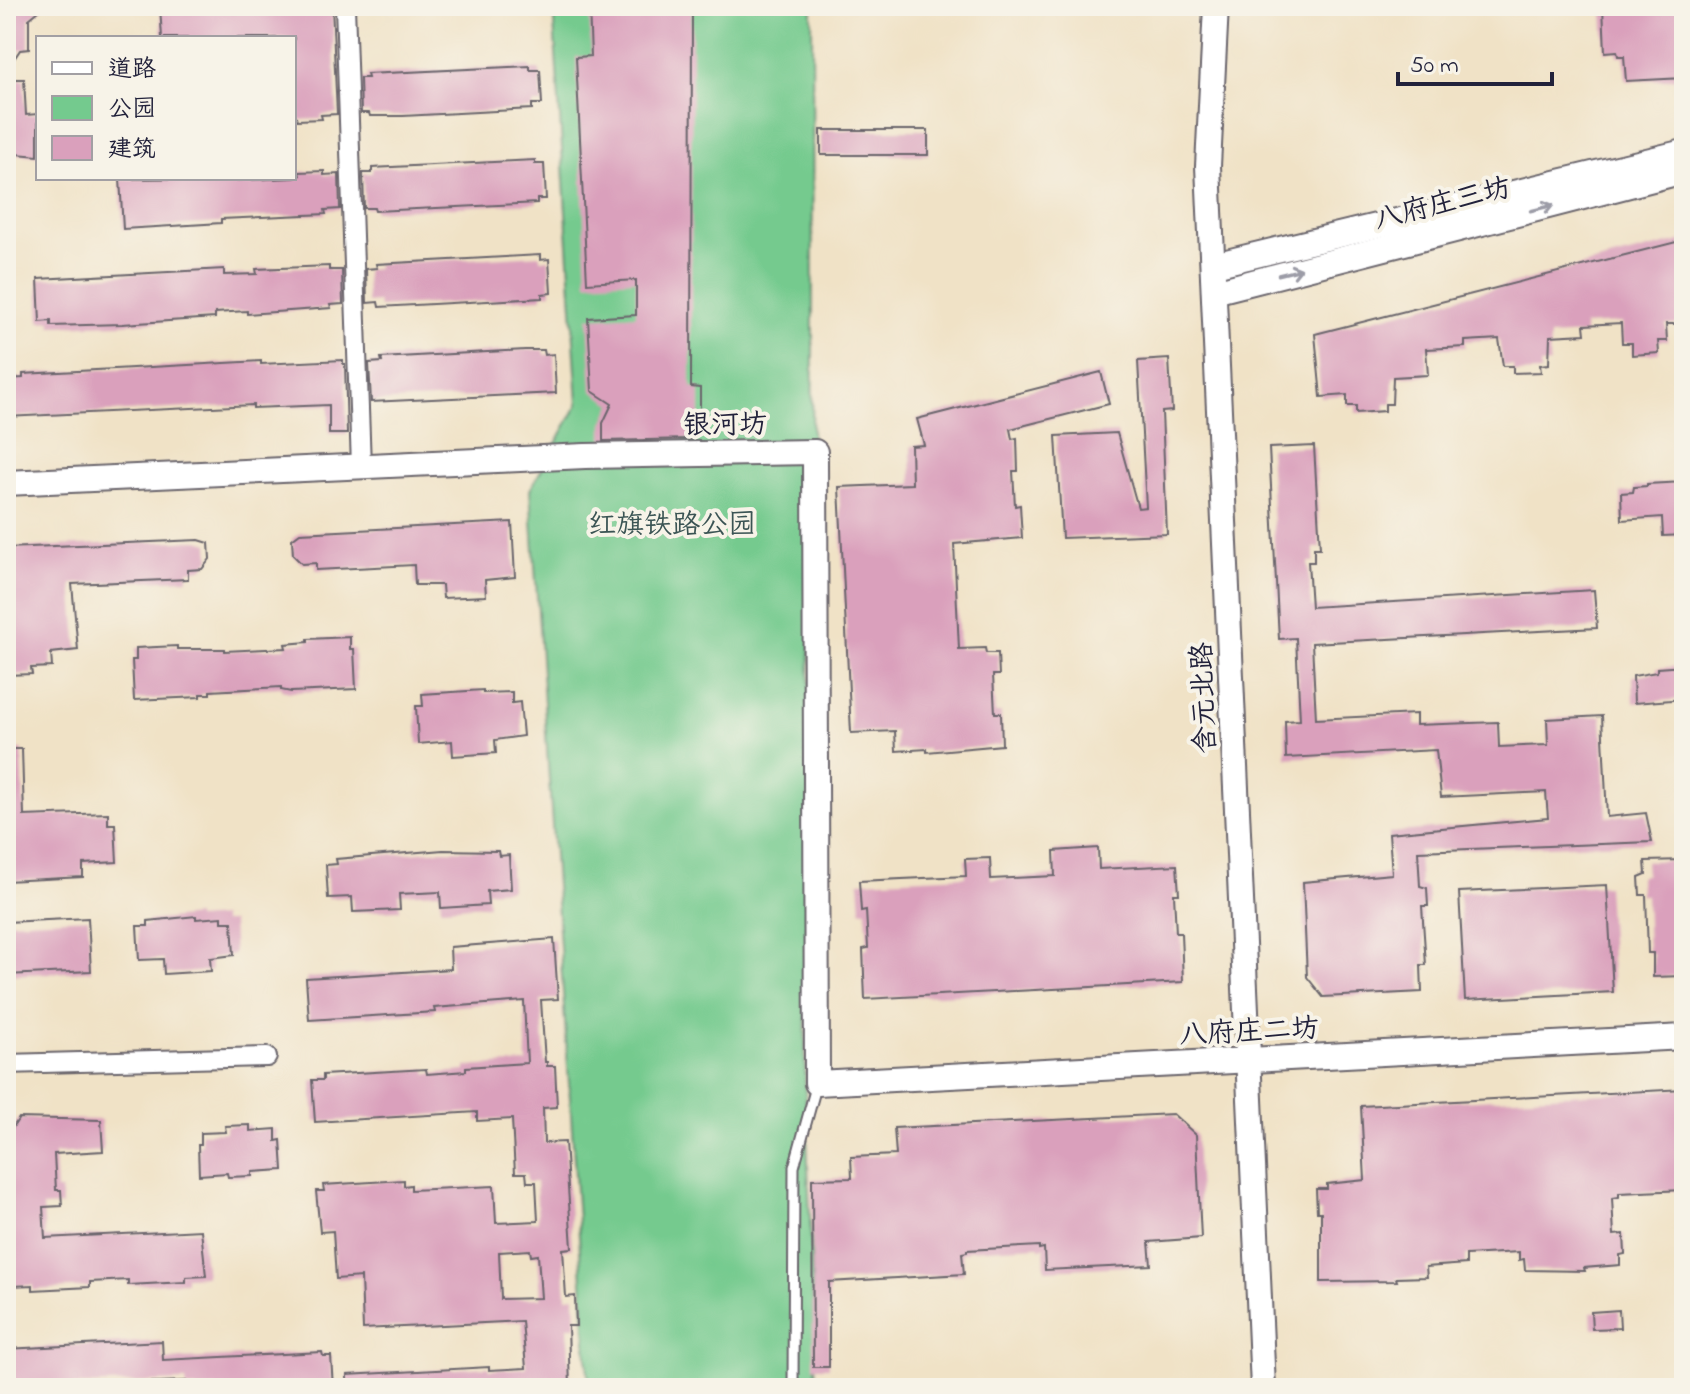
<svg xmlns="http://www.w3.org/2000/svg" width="1690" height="1394" font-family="'Indie Flower','LXGW WenKai TC',sans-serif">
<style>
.green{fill:#74ca8e;stroke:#4b7664;stroke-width:2}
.building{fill:#daa0bc;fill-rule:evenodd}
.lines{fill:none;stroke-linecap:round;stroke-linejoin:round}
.lane-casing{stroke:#6a656c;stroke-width:13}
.street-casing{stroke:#6a656c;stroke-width:22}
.secondary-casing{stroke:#6a656c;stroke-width:28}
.lane{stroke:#fff;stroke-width:9}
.street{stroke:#fff;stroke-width:18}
.secondary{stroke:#fff;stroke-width:24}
.oneway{stroke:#9c9ca7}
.labels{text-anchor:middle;stroke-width:8;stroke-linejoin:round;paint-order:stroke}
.street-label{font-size:28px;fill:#22223b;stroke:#f7f3e8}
.park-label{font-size:28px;fill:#3b5454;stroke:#f7f3e8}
</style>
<rect width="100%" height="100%" fill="#f7f3e8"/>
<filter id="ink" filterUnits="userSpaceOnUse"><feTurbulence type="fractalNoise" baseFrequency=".0125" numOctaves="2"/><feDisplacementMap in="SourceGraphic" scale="16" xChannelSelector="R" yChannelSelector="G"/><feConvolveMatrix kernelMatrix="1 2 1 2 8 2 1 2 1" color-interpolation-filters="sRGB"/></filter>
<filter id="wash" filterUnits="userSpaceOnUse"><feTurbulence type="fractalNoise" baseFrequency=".006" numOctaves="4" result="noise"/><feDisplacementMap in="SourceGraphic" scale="32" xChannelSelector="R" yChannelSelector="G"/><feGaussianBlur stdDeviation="1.8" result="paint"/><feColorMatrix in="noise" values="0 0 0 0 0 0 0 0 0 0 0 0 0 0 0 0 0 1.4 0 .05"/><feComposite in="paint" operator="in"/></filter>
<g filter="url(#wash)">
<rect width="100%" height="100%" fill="#f0e2c6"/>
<polygon class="green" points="553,6 812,6 813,349 805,1080 816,1388 589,1388 530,490 578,404"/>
<g id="blocks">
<g class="building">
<polygon points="6,6 45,6 29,19 29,49 20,50 6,71"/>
<polygon points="160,6 332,6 337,114 321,115 322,119 297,120 296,116 294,116 294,38 162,38"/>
<polygon points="589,6 692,6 691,387 700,388 700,434 691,434 691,439 603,441 603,423 612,404 592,391 588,318 636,315 636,280 587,283 576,57 591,56"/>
<polygon points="1603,6 1684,6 1684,78 1626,81 1624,56 1618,56 1617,51 1605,52"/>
<polygon points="530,66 530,70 540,70 542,104 532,104 532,109 403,116 370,116 369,113 361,113 360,78 368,78 367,74"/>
<polygon points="13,79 24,79 26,115 38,114 38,156 6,153 6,115 10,114"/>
<rect x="821" y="130" width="107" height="25"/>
<polygon points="535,160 535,164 544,164 546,199 537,199 537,203 375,211 374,208 364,208 363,173 372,173 372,168"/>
<polygon points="324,171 324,175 339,174 340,209 325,210 326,214 221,219 221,223 123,229 120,179 219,178 219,181 294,178 300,176 299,172"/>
<polygon points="1684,240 1684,324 1666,324 1667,341 1658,341 1659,353 1632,355 1632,343 1622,343 1621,323 1584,325 1585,334 1550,336 1549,364 1540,365 1541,372 1513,373 1513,366 1503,366 1499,339 1465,341 1465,347 1426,349 1428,375 1393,377 1392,404 1385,404 1385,411 1356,413 1356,406 1347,406 1347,395 1321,397 1315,334"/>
<polygon points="540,255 540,260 549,259 551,293 542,294 542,298 379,307 378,302 367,303 366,269 377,268 376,264"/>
<polygon points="329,266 329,270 342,270 343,304 330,305 331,308 247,314 247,311 215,313 215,318 122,324 51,326 51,321 40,322 38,279 224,269 224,275 257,274 256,269"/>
<polygon points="525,350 544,350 545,355 554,354 556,393 371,402 369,363 382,362 381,358"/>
<polygon points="1169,359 1172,411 1162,412 1167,534 1062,538 1056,436 1117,433 1138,508 1146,507 1138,361"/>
<polygon points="343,360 343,364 345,364 347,434 329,434 329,405 253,408 253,405 6,417 6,379 23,378 23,374 261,361 261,364"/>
<polygon points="1101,372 1109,404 1010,429 1012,439 1017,438 1018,471 1013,471 1015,506 1020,505 1022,538 954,544 959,649 985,648 986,653 998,653 999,675 993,675 995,713 1001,713 1002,745 927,752 927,749 896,751 895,731 851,733 839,487 912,484 911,446 924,445 917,419"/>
<polygon points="1314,446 1320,548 1314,548 1314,562 1308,562 1311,607 1594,590 1597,628 1312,643 1316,719 1416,714 1416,725 1498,722 1499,747 1548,745 1547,719 1602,716 1607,817 1646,813 1652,842 1418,851 1420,886 1427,888 1428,906 1422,906 1426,965 1421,965 1422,992 1323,997 1307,977 1303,882 1392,874 1389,833 1548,818 1546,792 1441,797 1436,750 1286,758 1285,721 1300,720 1296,638 1279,639 1269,448"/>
<polygon points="1684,482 1684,535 1663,536 1662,517 1622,520 1621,493 1633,492 1634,487 1647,486 1647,484"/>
<polygon points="512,522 515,577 485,580 486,596 443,598 442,585 415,585 414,565 316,570 316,563 302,564 293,555 292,539 300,533"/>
<polygon points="199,540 209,543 210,559 202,569 188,570 188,579 72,584 78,650 51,653 52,667 31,668 32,674 6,675 6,548"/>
<polygon points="350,637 350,649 354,649 356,689 291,692 281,690 281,687 210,691 210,694 200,694 200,697 134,700 132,660 136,660 136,648 177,646 177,649 225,649 225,651 286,648 285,644 308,642 308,639"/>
<polygon points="1684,666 1684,699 1634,703 1633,676 1657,672 1657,668"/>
<polygon points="483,690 483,693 512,692 512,703 520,702 523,736 495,740 496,753 453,756 452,741 418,744 416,706 423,706 422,694"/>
<polygon points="6,749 22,749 24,816 108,813 108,824 115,824 117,862 83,864 83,877 6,881"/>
<polygon points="1098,848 1099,869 1177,865 1179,894 1174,894 1176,933 1181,933 1183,982 865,999 863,949 868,948 866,910 861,911 859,881 966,876 965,859 990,858 991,879 1055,876 1054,851"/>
<polygon points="443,850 498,851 499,856 509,855 511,889 487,891 488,905 441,908 440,892 399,894 400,910 353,912 352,897 328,898 326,865 337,864 336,859"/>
<polygon points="1684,860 1684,976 1653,977 1653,953 1648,953 1646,895 1640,895 1639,877 1646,874 1645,861"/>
<polygon points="1607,885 1613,992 1465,1000 1459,892"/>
<polygon points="196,916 196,919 222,917 222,922 232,922 234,955 210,958 211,971 164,974 163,959 139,960 137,926 148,926 148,921"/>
<polygon points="88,918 91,971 6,975 6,922"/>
<path d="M554,939L558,999L541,1000L545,1062H547V1066H555L557,1107L543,1108L544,1143L565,1142L572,1248L563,1249L566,1297L575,1296L576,1326H568L570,1388H347V1375L489,1367V1370L526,1368L522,1321L363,1329L361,1277L336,1279L333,1231L320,1232L316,1191H324L323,1185L404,1180V1186L411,1185V1190L494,1186L496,1223L538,1221L536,1182H527L526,1173H515L512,1119L477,1121V1112L315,1122L312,1080H323V1075L426,1069L427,1074L466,1071V1067L527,1063L524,1001L434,1008L435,1012L309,1020L306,978L451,969L450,947ZM530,1250L531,1256L538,1255L541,1298L501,1299L499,1252Z"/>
<polygon points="1684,1089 1684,1190 1619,1193 1619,1197 1612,1198 1614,1235 1624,1234 1625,1254 1620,1255 1620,1265 1584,1268 1585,1271 1525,1270 1524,1259 1519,1260 1519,1252 1466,1255 1466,1264 1426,1267 1427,1277 1396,1278 1397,1281 1321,1282 1321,1212 1317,1212 1316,1189 1327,1189 1327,1184 1365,1180 1361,1106"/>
<polygon points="1173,1114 1196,1135 1201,1238 1149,1242 1151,1265 1045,1270 1044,1248 1039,1249 1039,1246 967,1250 967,1252 962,1253 964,1274 829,1282 829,1367 813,1367 812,1179 852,1178 851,1157 896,1155 894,1128"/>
<polygon points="19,1118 101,1120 103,1151 54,1154 56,1190 61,1190 62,1206 43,1207 45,1238 201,1230 206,1276 186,1277 186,1282 128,1285 128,1280 90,1282 90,1287 33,1290 33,1285 12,1286 6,1138"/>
<polygon points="250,1125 250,1131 276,1129 276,1141 281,1140 283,1170 252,1172 252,1176 228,1177 227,1173 199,1175 198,1145 201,1145 201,1133 226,1132 225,1126"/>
<polygon points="1619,1310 1620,1328 1592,1329 1591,1312"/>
<polygon points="162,1341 163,1360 322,1352 323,1356 331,1356 333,1388 187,1388 186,1381 6,1388 6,1349"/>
</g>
</g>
</g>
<g filter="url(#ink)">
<use href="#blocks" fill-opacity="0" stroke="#6a656c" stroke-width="2"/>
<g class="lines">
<defs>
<polyline id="lane" points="793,1388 794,1167 817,1083"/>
<g id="street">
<polyline points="345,6 361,466"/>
<polyline points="6,1064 267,1057"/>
</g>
<g id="secondary">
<polyline points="1216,6 1208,166 1263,1388"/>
<polyline points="1214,265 1684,152"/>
<polyline points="1214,292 1684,171"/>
<polyline points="6,483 585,456 815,452 817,1083 1684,1037"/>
</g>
</defs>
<use href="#lane" class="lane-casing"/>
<use href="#street" class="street-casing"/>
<use href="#secondary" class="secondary-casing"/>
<use href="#lane" class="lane"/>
<use href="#street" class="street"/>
<use href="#secondary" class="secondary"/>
</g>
<defs><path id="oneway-shaft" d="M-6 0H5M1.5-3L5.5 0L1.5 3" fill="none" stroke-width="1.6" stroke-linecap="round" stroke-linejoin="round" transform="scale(2)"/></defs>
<g class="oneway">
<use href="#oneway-shaft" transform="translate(1542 208) rotate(-14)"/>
<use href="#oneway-shaft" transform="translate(1290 272) rotate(-14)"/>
</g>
</g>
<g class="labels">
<g class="street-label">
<text transform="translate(1442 202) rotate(-14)" y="10">八府庄三坊</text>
<text transform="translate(725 423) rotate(-1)" y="10">银河坊</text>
<text transform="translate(1202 698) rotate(-92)" y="10">含元北路</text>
<text transform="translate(1249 1030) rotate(-3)" y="10">八府庄二坊</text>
</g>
<g class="park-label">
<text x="672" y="533">红旗铁路公园</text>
</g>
</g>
<rect width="1690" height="1394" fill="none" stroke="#f7f3e8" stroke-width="32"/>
<rect x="36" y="36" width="260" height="144" fill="#f7f3e8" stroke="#a29fa3" stroke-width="2"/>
<rect x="52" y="62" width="40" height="12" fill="#ffffff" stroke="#a29fa3" stroke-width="2"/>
<text x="108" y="76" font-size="24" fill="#22223b">道路</text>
<rect x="52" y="96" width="40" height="24" fill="#74ca8e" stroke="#a29fa3" stroke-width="2"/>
<text x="108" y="116" font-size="24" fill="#22223b">公园</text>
<rect x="52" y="136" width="40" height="24" fill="#daa0bc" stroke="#a29fa3" stroke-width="2"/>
<text x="108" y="156" font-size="24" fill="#22223b">建筑</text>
<path d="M1398 72v12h154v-12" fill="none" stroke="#22223b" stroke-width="4"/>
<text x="1410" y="72" font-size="24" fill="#22223b" stroke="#f7f3e8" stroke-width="6" paint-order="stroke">50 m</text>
</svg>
